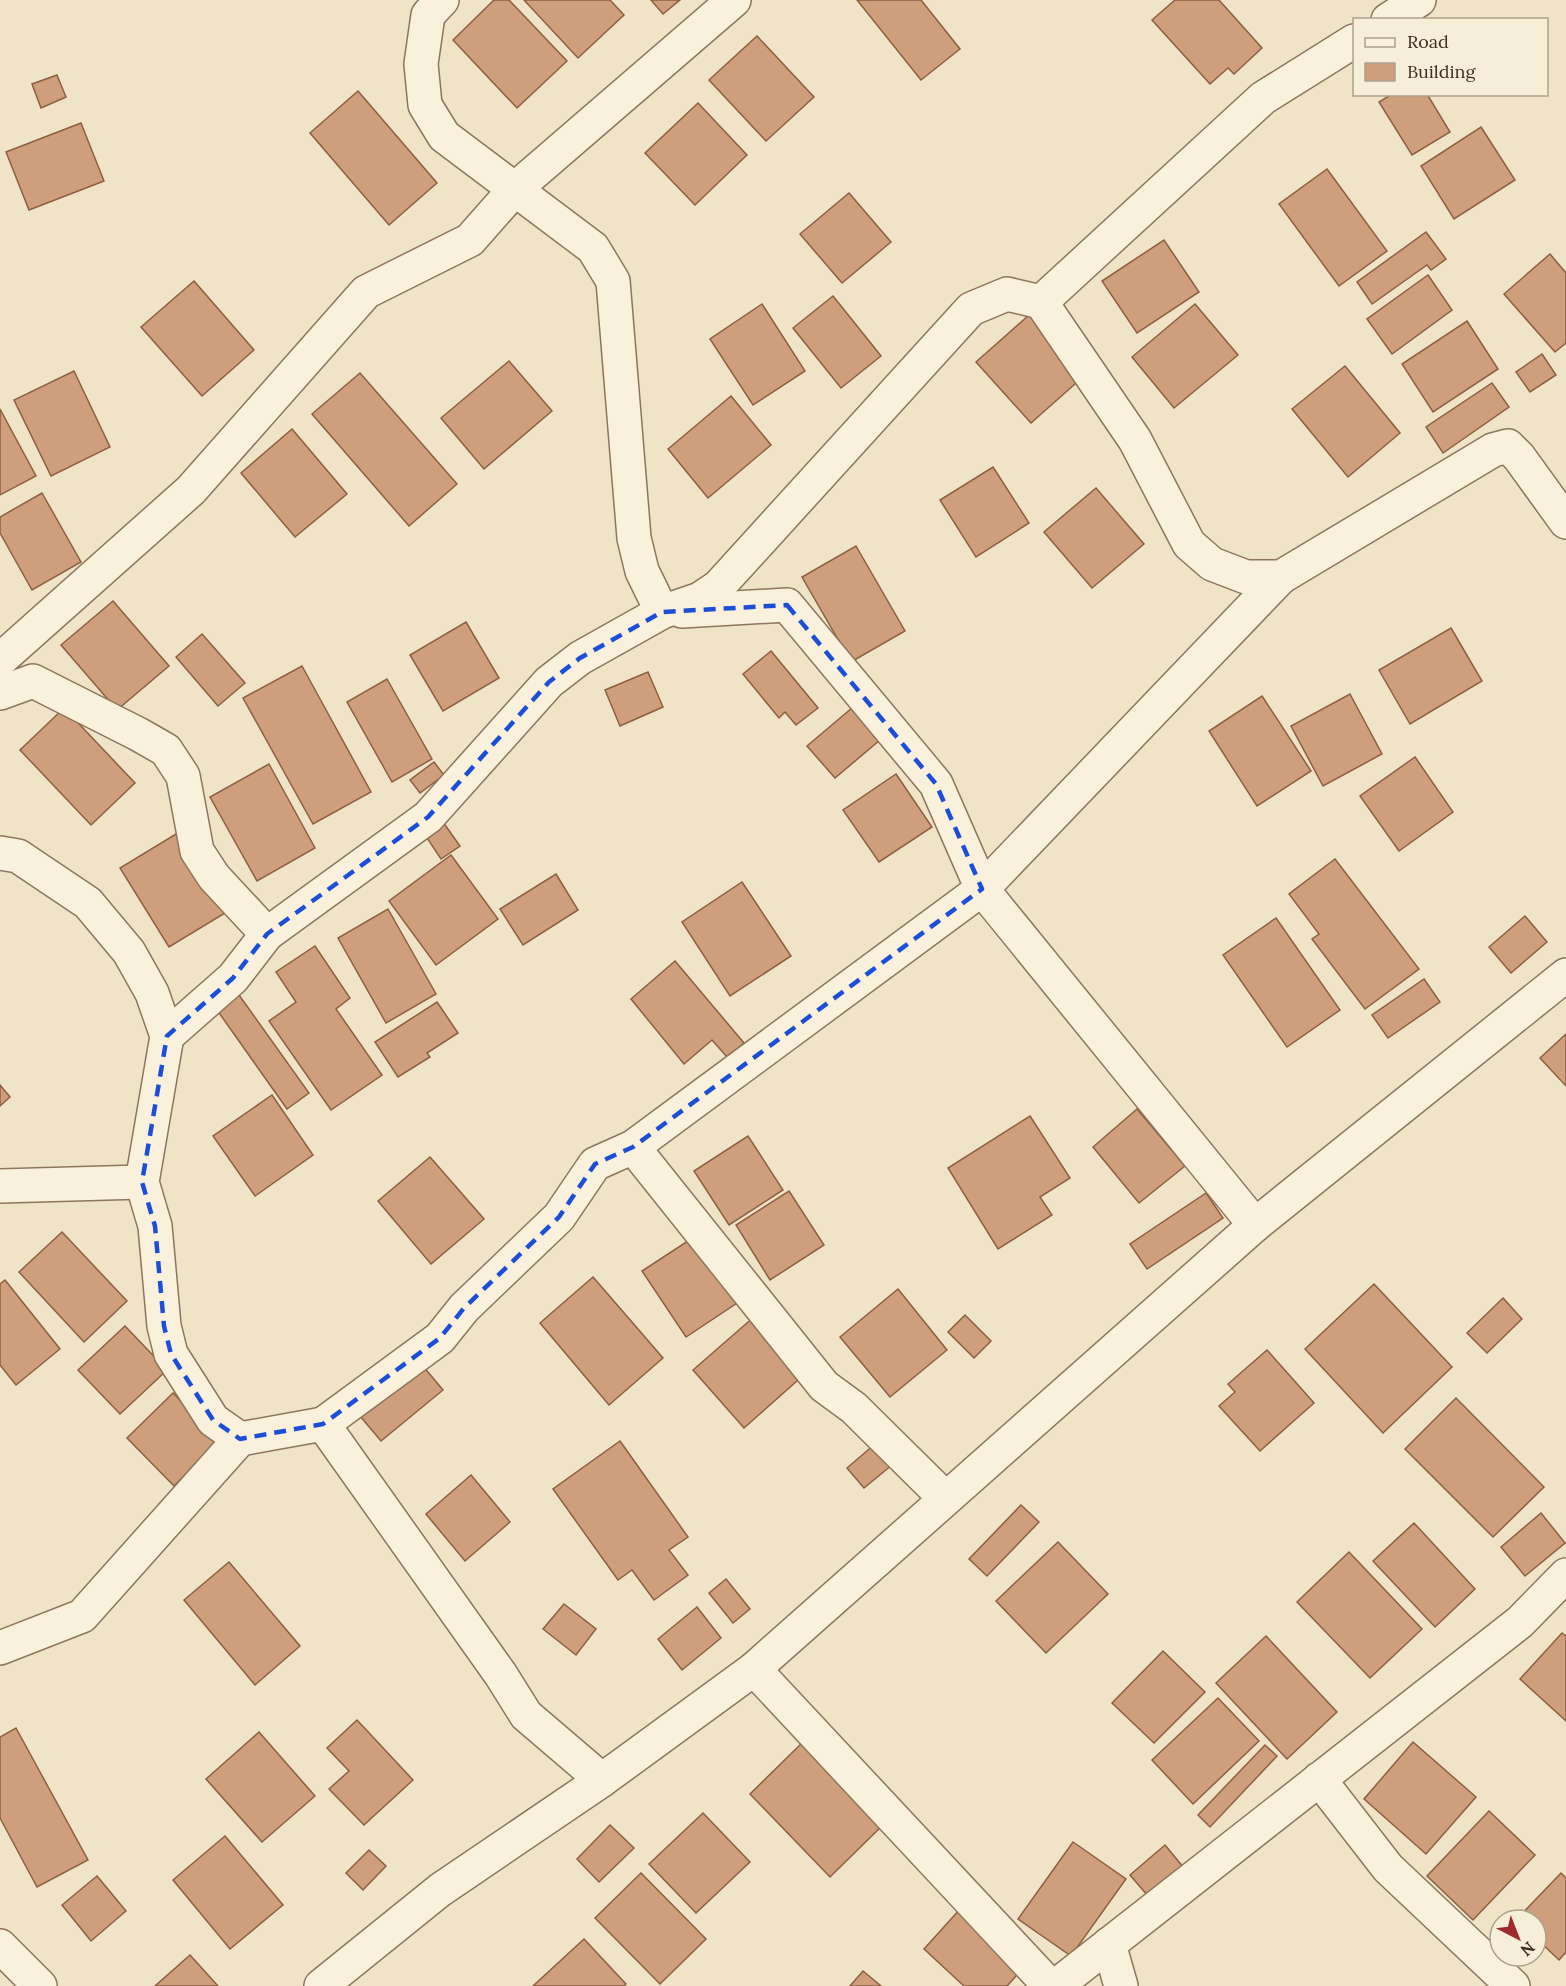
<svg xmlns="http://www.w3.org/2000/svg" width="1566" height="1986" font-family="Lora,serif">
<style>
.building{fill:#cf9f7d;stroke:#8d5f41;stroke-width:1.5}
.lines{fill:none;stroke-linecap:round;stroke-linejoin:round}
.minor-casing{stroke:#8d765c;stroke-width:36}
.minor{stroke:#faf1dc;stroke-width:33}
.marked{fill:none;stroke:#1d4ed8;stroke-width:4.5;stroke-dasharray:12 8;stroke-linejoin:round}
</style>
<rect width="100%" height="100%" fill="#f0e4c8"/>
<g class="building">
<polygon points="494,0 509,0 567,61 517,108 453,40"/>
<polygon points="524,0 610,0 624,15 578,58"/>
<polygon points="651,0 680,0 663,14"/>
<polygon points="857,0 921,0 960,49 921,80"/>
<polygon points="1175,0 1219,0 1262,48 1234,74 1228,68 1210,84 1152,20"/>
<polygon points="757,36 814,97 766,141 709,80"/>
<polygon points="57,75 66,97 41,108 32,84"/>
<polygon points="358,91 437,183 389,225 310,133"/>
<polygon points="1392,94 1427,94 1450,132 1412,155 1379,102"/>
<polygon points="698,103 747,155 695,205 645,153"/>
<polygon points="81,123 104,181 29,210 6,152"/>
<polygon points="1481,127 1515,180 1454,219 1421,166"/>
<polygon points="1327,169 1387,251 1339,286 1279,204"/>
<polygon points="849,193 891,242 842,283 800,234"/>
<polygon points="1426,232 1446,259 1431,270 1427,265 1372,304 1357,282"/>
<polygon points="1164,240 1199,292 1137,333 1102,281"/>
<polygon points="1550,254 1566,273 1566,343 1555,352 1504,294"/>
<polygon points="1428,275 1452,310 1392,354 1367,319"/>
<polygon points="194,281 254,350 202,396 141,327"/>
<polygon points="833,296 881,356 841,388 793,328"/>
<polygon points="762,304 805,371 753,405 710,339"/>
<polygon points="1195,304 1238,355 1174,408 1132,357"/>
<polygon points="1029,315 1084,376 1031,423 976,362"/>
<polygon points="1467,321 1498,369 1433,412 1402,364"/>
<polygon points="1542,354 1556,375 1530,392 1516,372"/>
<polygon points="509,361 552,411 484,469 441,418"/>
<polygon points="1345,366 1400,433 1348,477 1292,409"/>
<polygon points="74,371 110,447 51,476 14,400"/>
<polygon points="360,373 457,484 409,526 312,414"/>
<polygon points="1492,383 1509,407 1443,453 1426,427"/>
<polygon points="731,396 771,445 708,498 668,449"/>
<polygon points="0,409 36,476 0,495"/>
<polygon points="292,429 347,494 295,537 241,473"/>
<polygon points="993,467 1029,523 976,557 940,500"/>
<polygon points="1096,488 1144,544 1092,588 1044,532"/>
<polygon points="42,493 81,562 32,590 0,533 0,517"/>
<polygon points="856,546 905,631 851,662 802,577"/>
<polygon points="113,601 169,666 117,710 61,645"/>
<polygon points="466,622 499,678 443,711 410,655"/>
<polygon points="1451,628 1482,681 1410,724 1379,670"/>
<polygon points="202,634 245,683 218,706 176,657"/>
<polygon points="771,651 818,708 796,725 785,712 779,718 743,674"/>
<polygon points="302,666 371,792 313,824 243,698"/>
<polygon points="648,672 663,707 620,726 605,690"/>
<polygon points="387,679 432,759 392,782 347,702"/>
<polygon points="1350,694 1382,754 1323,786 1291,726"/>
<polygon points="1262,696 1311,771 1257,806 1209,731"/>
<polygon points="859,702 886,735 835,778 807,746"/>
<polygon points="64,708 135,783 91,825 20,750"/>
<polygon points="1415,757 1453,812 1399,851 1360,796"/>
<polygon points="434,762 444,775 420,793 410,780"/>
<polygon points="269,764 315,848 257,881 210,797"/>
<polygon points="896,774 932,827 879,862 843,810"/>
<polygon points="443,822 460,846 441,859 425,835"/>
<polygon points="176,834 225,913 169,947 120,868"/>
<polygon points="451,855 498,919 436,965 389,901"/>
<polygon points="1335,859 1419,969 1365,1009 1312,939 1319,934 1289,894"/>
<polygon points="556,874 578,910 523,945 500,909"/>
<polygon points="742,882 791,956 730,996 682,922"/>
<polygon points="388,909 436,994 386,1023 338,938"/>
<polygon points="1525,916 1547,942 1511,973 1489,947"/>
<polygon points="1276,918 1340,1010 1287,1047 1223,955"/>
<polygon points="315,946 350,998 336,1009 382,1075 331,1110 269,1021 296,1002 276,972"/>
<polygon points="675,961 744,1043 727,1057 712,1040 684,1064 631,999"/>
<polygon points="1424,979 1440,1002 1388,1038 1372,1015"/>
<polygon points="239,995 309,1093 287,1109 217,1010"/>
<polygon points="437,1002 458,1033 427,1053 430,1057 398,1077 375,1042"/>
<polygon points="1566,1034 1566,1086 1540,1058"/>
<polygon points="0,1085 10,1097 0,1106"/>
<polygon points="272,1095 313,1155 255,1196 213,1136"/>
<polygon points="1137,1109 1185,1166 1139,1203 1093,1147"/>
<polygon points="1030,1116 1070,1178 1040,1197 1052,1215 998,1249 948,1168"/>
<polygon points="748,1136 783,1190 729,1225 694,1171"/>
<polygon points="430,1157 484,1219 431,1264 378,1201"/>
<polygon points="789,1191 824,1245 770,1280 736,1225"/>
<polygon points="1206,1193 1223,1218 1147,1269 1130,1244"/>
<polygon points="62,1232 127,1301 84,1342 19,1272"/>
<polygon points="697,1235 740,1301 686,1337 642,1271"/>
<polygon points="593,1277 663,1358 609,1405 540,1323"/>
<polygon points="5,1280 60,1349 16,1385 0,1365 0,1284"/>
<polygon points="1374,1284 1452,1367 1383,1433 1305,1349"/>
<polygon points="898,1289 947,1350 890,1397 840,1337"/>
<polygon points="1503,1298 1522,1319 1487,1353 1467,1333"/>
<polygon points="965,1315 991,1341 974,1358 948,1332"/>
<polygon points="755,1316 806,1373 744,1428 693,1370"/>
<polygon points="125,1326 167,1370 120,1414 78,1370"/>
<polygon points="1267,1350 1314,1403 1260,1451 1219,1406 1235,1392 1228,1384"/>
<polygon points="422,1365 443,1390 381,1441 360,1416"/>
<polygon points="173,1393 220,1440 174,1486 127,1438"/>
<polygon points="1456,1398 1544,1487 1493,1537 1405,1449"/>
<polygon points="620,1441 688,1537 669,1550 688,1575 654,1600 632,1570 618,1580 553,1489"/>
<polygon points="875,1444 892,1465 864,1488 847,1468"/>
<polygon points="471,1475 510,1522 465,1561 426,1514"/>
<polygon points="1021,1505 1039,1522 987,1576 969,1559"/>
<polygon points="1541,1513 1565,1543 1525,1576 1501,1547"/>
<polygon points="1414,1523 1475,1589 1435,1627 1373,1561"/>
<polygon points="1058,1542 1108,1594 1046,1653 996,1601"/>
<polygon points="1349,1552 1422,1629 1370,1678 1297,1602"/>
<polygon points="229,1562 300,1646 255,1685 184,1600"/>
<polygon points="726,1579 750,1609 733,1623 709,1593"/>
<polygon points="564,1604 596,1629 576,1655 543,1629"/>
<polygon points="697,1607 721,1638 682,1670 658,1639"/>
<polygon points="1562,1633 1566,1636 1566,1721 1520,1679"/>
<polygon points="1266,1636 1337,1712 1287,1759 1216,1683"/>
<polygon points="1163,1651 1205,1692 1154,1743 1112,1703"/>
<polygon points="1218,1698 1259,1741 1193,1804 1152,1760"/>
<polygon points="357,1720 413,1780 364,1825 329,1789 349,1771 327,1748"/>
<polygon points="16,1728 88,1860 37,1887 0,1818 0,1737"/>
<polygon points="259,1732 315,1796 262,1842 206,1779"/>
<polygon points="804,1741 885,1823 830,1877 750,1794"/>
<polygon points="1413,1742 1476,1797 1426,1854 1364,1799"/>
<polygon points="1265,1745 1277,1756 1210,1827 1198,1815"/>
<polygon points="1489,1811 1535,1855 1473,1920 1427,1876"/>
<polygon points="703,1813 750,1862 696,1913 649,1864"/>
<polygon points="610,1825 634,1848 599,1882 577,1859"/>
<polygon points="225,1836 283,1905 230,1949 173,1880"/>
<polygon points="1073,1842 1126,1879 1071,1956 1018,1919"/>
<polygon points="1165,1845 1189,1874 1154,1903 1130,1875"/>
<polygon points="369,1850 386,1866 363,1890 346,1873"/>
<polygon points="641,1873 706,1939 660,1984 595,1918"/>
<polygon points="1561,1873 1566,1878 1566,1952 1559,1960 1536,1938 1536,1920 1517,1919"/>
<polygon points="97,1876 126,1911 91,1941 62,1905"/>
<polygon points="970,1898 1034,1956 1007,1986 964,1986 924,1949"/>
<polygon points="584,1939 626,1984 624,1986 533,1986"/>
<polygon points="190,1955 218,1986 155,1986"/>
<polygon points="863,1971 881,1986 850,1986"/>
</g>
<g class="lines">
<defs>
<g id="minor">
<polyline points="442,0 428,15 421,64 425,105 444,136 593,248 613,281 634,538 642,571 662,612"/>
<polyline points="1388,20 1419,0"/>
<polyline points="1041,302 1135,440 1189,544 1212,564 1246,577 1281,577 1493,450 1508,446 1519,457 1566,522"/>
<polyline points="682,611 787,605 936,784 982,889 1255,1225"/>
<polyline points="0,660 191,490 366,292 470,240 515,189 734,0"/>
<polyline points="0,693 33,681 138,734 166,750 183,776 197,851 214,877 267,934"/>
<polyline points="0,853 18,856 88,903 129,952 152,993 167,1036 142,1182 155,1226 164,1326 171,1354 213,1420 240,1439 323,1424 501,1675 526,1715 602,1780"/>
<polyline points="167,1036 233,978 267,934 428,817 549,682 580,658 662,612 700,599 718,587 971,309 1007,294 1041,302 1263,98 1354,41"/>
<polyline points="633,1147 824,1386 854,1408 945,1498"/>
<polyline points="0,1186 142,1182"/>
<polyline points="323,1424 440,1338 464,1308 559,1217 595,1164 633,1147 982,889 1281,577"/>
<polyline points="0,1648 82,1616 240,1439"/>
<polyline points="754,1669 1050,1986"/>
<polyline points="1319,1779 1388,1868 1513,1986"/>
<polyline points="1109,1944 1121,1986"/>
<polyline points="0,1946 40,1986"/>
<polyline points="321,1986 440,1890 602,1780 754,1669 1255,1225 1566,975"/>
<polyline points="1056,1986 1520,1622 1566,1575"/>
</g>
</defs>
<use href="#minor" class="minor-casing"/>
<use href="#minor" class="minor"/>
</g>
<path class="marked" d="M787,605L936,784L982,889L633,1147L595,1164L559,1217L464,1308L440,1338L323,1424L240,1439L213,1420L171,1354L164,1326L155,1226L142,1182L167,1036L233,978L267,934L428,817L549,682L580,658L662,612Z"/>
<rect x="1353" y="18" width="195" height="78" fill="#f7eed8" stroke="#ada18e" stroke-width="1.5"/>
<rect x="1365" y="38" width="30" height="9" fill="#faf1dc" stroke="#ada18e" stroke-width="1.5"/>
<text x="1407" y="48" font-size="18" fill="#3d2e20">Road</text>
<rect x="1365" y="63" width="30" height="18" fill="#cf9f7d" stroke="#ada18e" stroke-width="1.5"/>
<text x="1407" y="78" font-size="18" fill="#3d2e20">Building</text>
<g transform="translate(1518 1938) rotate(138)"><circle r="28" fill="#f7eed8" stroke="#ada18e" stroke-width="1.5"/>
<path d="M0-4.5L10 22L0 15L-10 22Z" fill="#9e2a2b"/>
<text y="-9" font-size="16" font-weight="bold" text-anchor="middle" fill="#3d2e20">N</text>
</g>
</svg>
